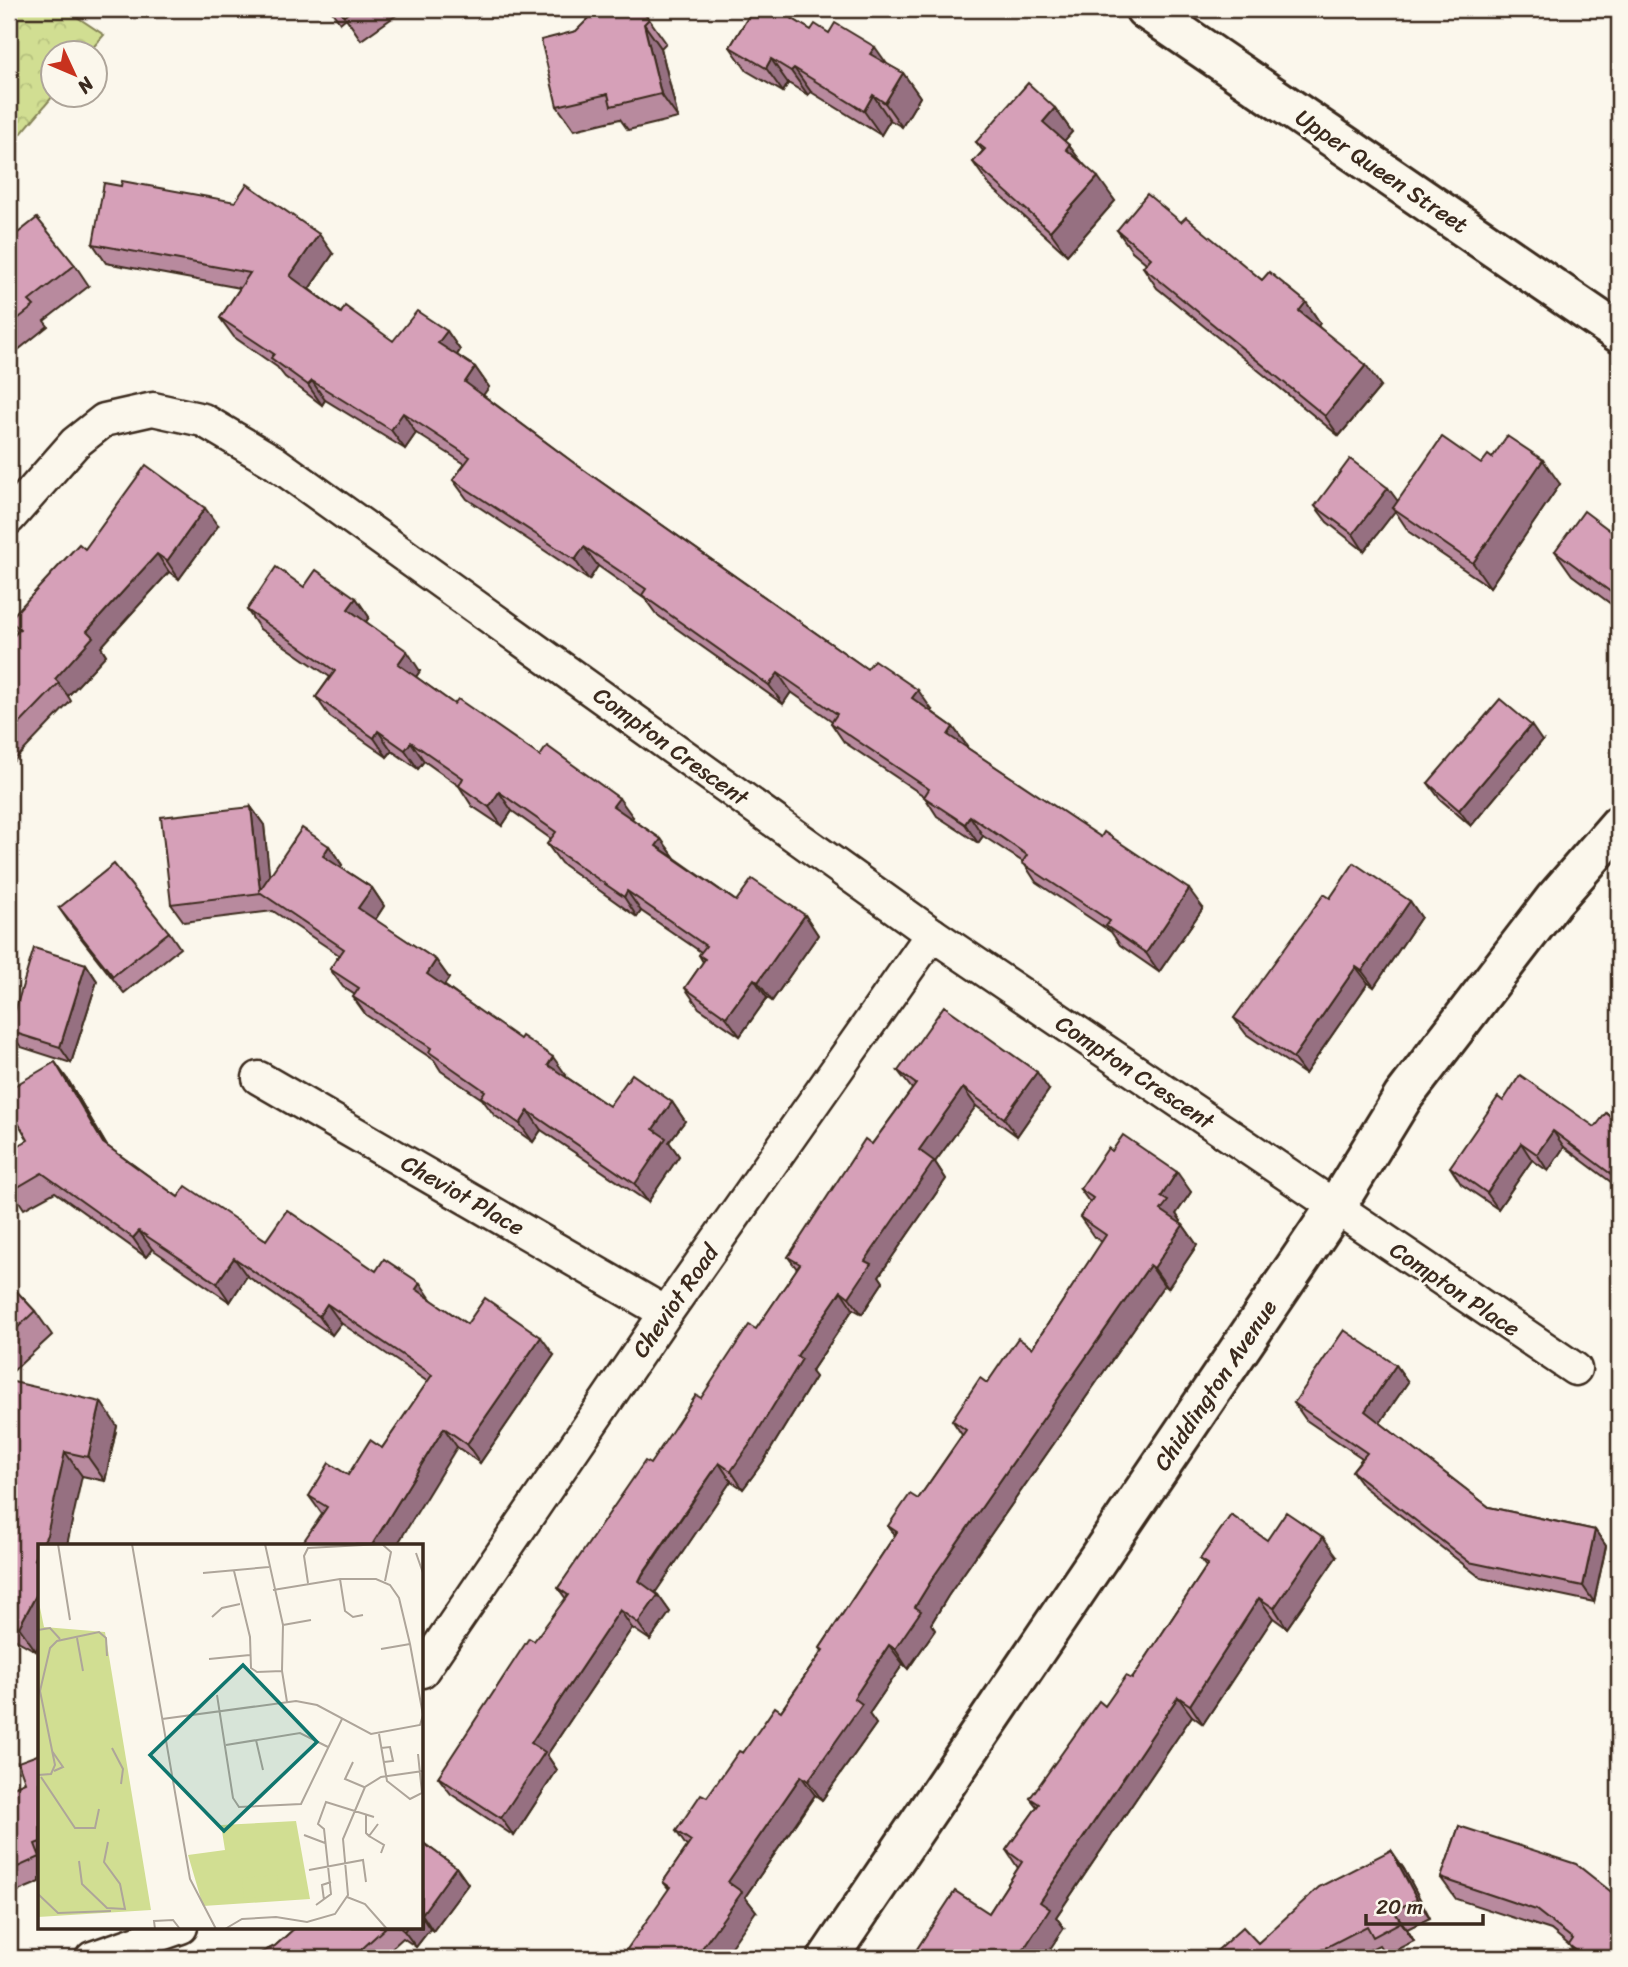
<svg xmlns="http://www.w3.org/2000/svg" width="1628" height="1967" font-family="Sriracha,sans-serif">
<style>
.park{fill:url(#park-crowns);stroke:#868458;stroke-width:2}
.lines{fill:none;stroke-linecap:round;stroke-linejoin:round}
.minor-casing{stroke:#3b2a1e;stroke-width:37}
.tertiary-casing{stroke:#3b2a1e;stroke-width:44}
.minor{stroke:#fbf7ec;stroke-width:32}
.tertiary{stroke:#fbf7ec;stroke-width:38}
.wall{fill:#b88a9e;stroke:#3b2a1e;stroke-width:2}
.shaded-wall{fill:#967081;stroke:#3b2a1e;stroke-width:2}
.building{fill:#d6a0b8;stroke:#3b2a1e;stroke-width:2}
.labels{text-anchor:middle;stroke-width:6;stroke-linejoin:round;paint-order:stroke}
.street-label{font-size:23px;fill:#3b2a1e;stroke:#fbf7ec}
.inset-road{fill:none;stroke:#aea59a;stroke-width:2}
.view{fill:#0f766e;fill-opacity:0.15;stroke:#0f766e;stroke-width:3.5}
.inset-edge{fill:none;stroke:#3b2a1e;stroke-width:3.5}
</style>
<defs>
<pattern id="park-crowns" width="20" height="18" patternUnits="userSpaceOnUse" patternTransform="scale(1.75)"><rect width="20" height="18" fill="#d1de92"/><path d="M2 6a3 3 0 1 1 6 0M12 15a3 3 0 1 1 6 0" fill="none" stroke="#b4bf7d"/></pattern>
</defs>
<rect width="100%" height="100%" fill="#fbf7ec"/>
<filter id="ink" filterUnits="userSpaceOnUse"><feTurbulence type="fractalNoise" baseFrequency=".0143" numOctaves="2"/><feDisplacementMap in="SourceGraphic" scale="14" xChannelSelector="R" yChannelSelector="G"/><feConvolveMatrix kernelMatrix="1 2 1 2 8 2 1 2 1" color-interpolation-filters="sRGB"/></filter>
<g filter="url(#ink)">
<polygon class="park" points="9,9 65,9 104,35 89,52 52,52 54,95 9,148"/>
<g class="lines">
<defs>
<g id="minor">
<polyline points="9,518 75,443 104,420 153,409 203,420 274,462 932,934 1575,1369"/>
<polyline points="259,1078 666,1313"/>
<polyline points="422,1671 666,1313 932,934"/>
<polyline points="92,1958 181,1927"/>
</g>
<g id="tertiary">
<polyline points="1145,9 1619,333"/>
<polyline points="828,1958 1335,1208 1403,1097 1554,900 1619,825"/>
</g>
</defs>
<use href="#minor" class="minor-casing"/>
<use href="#tertiary" class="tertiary-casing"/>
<use href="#minor" class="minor"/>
<use href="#tertiary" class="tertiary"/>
</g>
<g class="wall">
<polygon points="330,9 405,9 361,40 346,18 340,23"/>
<polygon points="740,9 776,9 811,30 829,33 903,73 920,97 902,127 890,120 881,135 811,92 808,95 788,83 783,92 747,71 730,47 749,16"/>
<polygon points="649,19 666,43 661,48 678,118 628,130 620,119 574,130 557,106"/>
<polygon points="1055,108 1072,132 1064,141 1115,201 1067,255 990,186 973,162 983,151 976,142"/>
<polygon points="1181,222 1262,280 1306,302 1320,323 1318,326 1381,386 1339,436 1157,288 1143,267 1146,263 1132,251 1117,230"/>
<polygon points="9,240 75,265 89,286 44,321 48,326 13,354 9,349"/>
<polygon points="93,244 333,254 309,289 341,313 393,341 447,331 460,350 457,355 475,367 489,387 483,395 574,463 867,669 932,710 931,711 953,727 967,746 966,747 1203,908 1159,972 1120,945 1111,932 1036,882 1023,862 983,836 978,843 937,816 924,796 844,742 831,723 832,721 791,692 783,704 656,614 645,599 598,566 589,580 467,499 453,480 465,464 416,433 405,449 325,400 322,405 285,377 277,367 234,337 220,318 240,288 106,263"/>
<polygon points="1492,458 1560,484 1490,587 1409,532 1395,511 1364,551 1327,522 1315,506 1388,488 1397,501 1481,464"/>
<polygon points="1619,523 1619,610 1572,575 1555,551 1612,532"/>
<polygon points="218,526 179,579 169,572 101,647 106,655 68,696 71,701 9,766 9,641 17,632 9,620 85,549"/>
<polygon points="304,587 356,598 369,617 366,622 420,671 416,677 454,704 540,756 633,817 632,819 661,839 675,858 736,901 805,915 818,935 772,1001 767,998 740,1036 699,1008 685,988 703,962 699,955 701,952 641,911 637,917 561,863 547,844 551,839 512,811 502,826 472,806 459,786 424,761 418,769 392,751 387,757 330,717 316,697 330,677 260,629 247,610"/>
<polygon points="1542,741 1471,826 1440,799 1428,783"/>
<polygon points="251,807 264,825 269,876 329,846 342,865 340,867 372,888 384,906 375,920 436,960 449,978 444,985 566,1075 565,1076 609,1106 672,1102 685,1121 669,1142 679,1156 648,1202 541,1130 533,1142 494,1115 482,1099 441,1071 434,1060 366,1015 353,997 355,995 343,987 330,969 339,955 273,911 184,922 171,904"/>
<polygon points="1330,898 1410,901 1421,917 1374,987 1368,983 1305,1074 1246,1034 1234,1018"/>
<polygon points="59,908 169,932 180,948 124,993 70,924"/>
<polygon points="86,964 97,981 71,1063 21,1047 9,1031"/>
<polygon points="898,1071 1049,1090 1017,1136 976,1106 935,1162 946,1179 879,1276 883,1282 862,1314 853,1309 811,1372 815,1377 763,1462 743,1489 731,1481 656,1591 655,1593 658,1595 670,1612 650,1640 632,1628 547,1755 557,1770 514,1836 451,1794 438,1777 566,1599 558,1588 650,1464 756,1329 797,1269 788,1257 872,1144 912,1089"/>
<polygon points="68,1080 107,1146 178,1197 266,1240 376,1271 431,1300 467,1324 554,1355 480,1463 457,1447 322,1514 309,1496 348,1475 382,1448 428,1382 341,1323 332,1335 247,1276 230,1302 152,1249 146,1257 55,1192 24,1209 9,1186 28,1140"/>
<polygon points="1503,1101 1595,1127 1619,1123 1619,1188 1564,1147 1548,1171 1532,1160 1498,1209 1461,1184 1450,1167"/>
<polygon points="1080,1189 1191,1192 1176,1214 1181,1221 1180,1223 1183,1225 1197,1245 1168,1288 1164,1285 948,1596 931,1624 935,1630 908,1669 903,1664 869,1714 876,1724 822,1800 815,1795 745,1897 756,1911 669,1889 663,1882 687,1847 676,1831 707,1797 743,1753 781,1711 822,1651 820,1648 895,1535 888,1526 918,1499 962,1435 952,1420 987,1383 1032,1348 1102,1242 1094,1237 1080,1217 1090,1203"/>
<polygon points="9,1283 35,1311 52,1335 9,1375"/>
<polygon points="1396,1365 1408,1382 1380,1423 1489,1507 1595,1530 1606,1546 1594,1602 1481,1578 1364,1487 1352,1471 1362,1458 1306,1420 1294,1403"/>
<polygon points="9,1381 117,1426 105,1481 82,1476 40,1545 40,1643 36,1651 9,1636"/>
<polygon points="1267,1540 1337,1556 1287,1628 1273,1618 1203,1724 1192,1716 1056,1917 1064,1928 989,1913 1018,1868 1006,1850 1037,1807 1030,1798 1105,1706 1132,1679 1206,1567 1200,1559"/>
<polygon points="40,1754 40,1882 9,1895 9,1789 25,1782"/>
<polygon points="1459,1826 1619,1958 1578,1958 1569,1945 1551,1930 1456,1899 1441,1878"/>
<polygon points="422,1842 456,1867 468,1884 433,1931 430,1929 416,1947 403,1938 381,1958 251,1958 275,1946 296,1927 422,1927"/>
<polygon points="1391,1850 1404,1869 1430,1918 1407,1929 1414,1941 1386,1955 1379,1945 1353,1958 1209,1958 1258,1943"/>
</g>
<g class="shaded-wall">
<polygon points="644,24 661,48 678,118 661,94"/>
<polygon points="875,47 892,71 870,54"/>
<polygon points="771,59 788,83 783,92 766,68"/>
<polygon points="794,68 811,92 808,95 791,71"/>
<polygon points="903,73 920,97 902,127 885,103"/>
<polygon points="873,95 890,120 881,135 864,111"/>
<polygon points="1055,108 1072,132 1060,146 1043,122"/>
<polygon points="1069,145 1086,169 1066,149"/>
<polygon points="1098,177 1115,201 1067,255 1050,231"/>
<polygon points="319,234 333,254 304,296 290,276"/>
<polygon points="1306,302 1320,323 1314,332 1299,311"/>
<polygon points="447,331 460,350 452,363 438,343"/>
<polygon points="1366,365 1381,386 1339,436 1325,416"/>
<polygon points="475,367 489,387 479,401 465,382"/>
<polygon points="312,381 325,400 322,405 308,385"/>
<polygon points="403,413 416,433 405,449 391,430"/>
<polygon points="1543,460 1560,484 1490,587 1473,563"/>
<polygon points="1388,488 1400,504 1393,508 1395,511 1364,551 1353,534"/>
<polygon points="205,508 218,526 179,579 167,561"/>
<polygon points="584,547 598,566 589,580 575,560"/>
<polygon points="157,554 169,572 101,647 106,655 68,696 55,679 87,631"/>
<polygon points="356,598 369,617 361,629 348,609"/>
<polygon points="407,651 420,671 411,684 398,664"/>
<polygon points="778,673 791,692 783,704 769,685"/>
<polygon points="918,690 932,710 926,718 912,698"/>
<polygon points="1531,725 1542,741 1471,826 1459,810"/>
<polygon points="953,727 967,746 961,754 948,735"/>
<polygon points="378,731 392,751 387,757 374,738"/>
<polygon points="411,742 424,761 418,769 405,750"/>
<polygon points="499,792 512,811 502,826 489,807"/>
<polygon points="619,798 633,817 627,825 613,806"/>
<polygon points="251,807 264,825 272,900 260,890"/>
<polygon points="970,816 983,836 978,843 965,824"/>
<polygon points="661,839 675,858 656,846"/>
<polygon points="329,846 342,865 336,874 323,856"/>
<polygon points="372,888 384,906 371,926 358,908"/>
<polygon points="1189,889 1203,908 1159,972 1146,953"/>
<polygon points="627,891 641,911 637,917 624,897"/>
<polygon points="1410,901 1421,917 1374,987 1362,971"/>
<polygon points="805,915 818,935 772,1001 758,982"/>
<polygon points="436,960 449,978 440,992 427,974"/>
<polygon points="86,964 97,981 71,1063 60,1047"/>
<polygon points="1356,967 1368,983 1305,1074 1293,1058"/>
<polygon points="754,979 767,998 740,1036 726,1017"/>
<polygon points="553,1057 566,1075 561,1083 548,1065"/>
<polygon points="55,1062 68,1080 116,1162 103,1143"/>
<polygon points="1037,1072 1049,1090 1017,1136 1004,1118"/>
<polygon points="963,1088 976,1106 935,1162 946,1179 879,1276 883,1282 862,1314 849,1297 865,1261 919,1150"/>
<polygon points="672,1102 685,1121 669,1142 679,1156 648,1202 635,1184 653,1129"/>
<polygon points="528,1111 541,1130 533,1142 520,1124"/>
<polygon points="1553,1131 1564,1147 1548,1171 1537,1154"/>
<polygon points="1521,1143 1532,1160 1498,1209 1487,1193"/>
<polygon points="1177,1172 1191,1192 1176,1214 1181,1221 1175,1230 1161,1210 1161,1197"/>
<polygon points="1183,1225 1197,1245 1168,1288 1154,1268"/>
<polygon points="139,1231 152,1249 146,1257 133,1238"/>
<polygon points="234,1258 247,1276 230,1302 217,1283"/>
<polygon points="1150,1265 1164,1285 948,1596 931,1624 935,1630 908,1669 895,1649 915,1607 934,1576"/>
<polygon points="420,1283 433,1302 416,1289"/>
<polygon points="841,1291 853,1309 811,1372 815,1377 763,1462 743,1489 731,1471 797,1356"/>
<polygon points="327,1304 341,1323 332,1335 319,1316"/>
<polygon points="541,1337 554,1355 480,1463 467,1444"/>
<polygon points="1396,1365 1408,1382 1377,1427 1365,1411"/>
<polygon points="101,1402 117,1426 105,1481 88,1457"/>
<polygon points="444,1428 457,1447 397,1545 372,1545"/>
<polygon points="65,1452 82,1476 67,1545 41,1545"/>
<polygon points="719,1463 731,1481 651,1599 639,1581"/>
<polygon points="1595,1530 1606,1546 1594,1602 1583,1586"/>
<polygon points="1323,1537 1337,1556 1287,1628 1274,1608"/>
<polygon points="40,1547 40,1568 34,1559"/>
<polygon points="40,1588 40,1643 36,1651 19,1627"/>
<polygon points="658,1595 670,1612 650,1640 638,1623"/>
<polygon points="1259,1598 1273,1618 1203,1724 1190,1705"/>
<polygon points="620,1610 632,1628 547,1755 557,1770 514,1836 501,1818 531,1743"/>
<polygon points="889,1645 903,1664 869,1714 876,1724 822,1800 808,1781 854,1698"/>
<polygon points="1178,1697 1192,1716 1056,1917 1064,1928 1044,1958 1018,1958 1040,1902"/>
<polygon points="801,1776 815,1795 745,1897 756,1911 723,1958 695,1958 728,1882"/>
<polygon points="1391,1850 1404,1869 1430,1918 1417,1899"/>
<polygon points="456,1867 468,1884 433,1931 422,1914"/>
<polygon points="1394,1911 1407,1929 1414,1941 1401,1922"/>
<polygon points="422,1917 430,1929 416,1947 404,1931 407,1927 422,1927"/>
</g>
<g class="building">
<polygon points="339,9 354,9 344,16"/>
<polygon points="598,9 640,9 649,19 644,24 661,94 611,106 608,94 557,106 541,40 576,31"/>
<polygon points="753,9 776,9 811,30 815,24 829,33 835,23 875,47 870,54 903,73 885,103 873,95 864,111 794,68 791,71 771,59 766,68 730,47"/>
<polygon points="1028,83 1055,108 1043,122 1069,145 1066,149 1098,177 1050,231 973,162 985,149 976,142"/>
<polygon points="122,181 235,202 247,184 319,234 290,276 341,313 345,306 393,341 417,311 447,331 438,343 475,367 465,382 574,463 867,669 874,660 918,690 912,698 953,727 948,735 1101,837 1104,832 1189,889 1146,953 1106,926 1110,921 1022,863 1027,855 970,816 965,824 924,797 929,789 831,723 837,714 778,673 769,685 642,595 646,589 584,547 575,560 453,480 470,457 403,413 391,430 312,381 308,385 271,358 274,354 220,318 250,273 93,244 104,183 121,186"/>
<polygon points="1147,194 1181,222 1186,217 1262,280 1269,272 1306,302 1299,311 1366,365 1325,416 1143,267 1151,258 1117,230"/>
<polygon points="37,218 75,265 29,301 34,306 9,326 9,240"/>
<polygon points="1507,436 1543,460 1473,563 1393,508 1442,437 1481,464 1488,455 1492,458"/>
<polygon points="1350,459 1388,488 1353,534 1315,506"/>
<polygon points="146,465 205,508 167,561 157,554 87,631 93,637 55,679 59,683 9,735 9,641 20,629 9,620 79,544 85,549"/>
<polygon points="1584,511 1612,532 1619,523 1619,598 1555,551"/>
<polygon points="276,567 304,587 316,570 356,598 348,609 407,651 398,664 454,704 458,699 540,756 547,746 619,798 613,806 661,839 656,846 736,901 752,879 805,915 758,982 754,979 726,1017 685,988 705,959 699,955 706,946 627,891 624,897 547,844 556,832 499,792 489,807 459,786 463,778 411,742 405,750 378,731 374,738 316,697 335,671 247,610"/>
<polygon points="1500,699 1531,725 1459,810 1428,783"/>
<polygon points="251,807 260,890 302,828 329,846 323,856 372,888 358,908 436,960 427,974 520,1039 522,1036 553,1057 548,1065 609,1106 632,1074 672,1102 653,1129 666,1138 635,1184 528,1111 520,1124 481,1097 485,1091 429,1052 431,1048 353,997 359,988 330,969 344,949 261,893 171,904 161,817"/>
<polygon points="1354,863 1410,901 1362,971 1356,967 1293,1058 1234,1018 1324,894 1330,898"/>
<polygon points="114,864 169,932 113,976 59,908"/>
<polygon points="34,948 86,964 60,1047 9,1031"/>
<polygon points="944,1006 1037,1072 1004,1118 963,1088 919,1150 934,1161 865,1261 871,1264 849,1297 841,1291 797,1356 802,1359 750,1444 731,1471 719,1463 643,1573 639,1581 658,1595 638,1623 620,1610 531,1743 545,1752 501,1818 438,1777 529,1638 534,1641 568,1595 558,1588 645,1461 650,1464 696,1395 701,1398 749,1325 756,1329 800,1264 788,1257 865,1139 872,1144 916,1084 898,1071"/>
<polygon points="55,1062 103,1143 178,1197 186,1186 266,1240 287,1210 376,1271 384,1259 420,1283 416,1289 467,1324 485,1298 541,1337 467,1444 444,1428 372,1545 301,1545 327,1507 309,1496 329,1463 348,1475 370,1440 382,1448 432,1375 327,1304 319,1316 234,1258 217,1283 139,1231 133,1238 42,1173 11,1191 9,1186 9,1151 28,1140 9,1107 9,1089"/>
<polygon points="1520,1075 1595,1127 1606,1113 1619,1123 1619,1180 1553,1131 1537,1154 1521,1143 1487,1193 1450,1167 1498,1097 1503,1101"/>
<polygon points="1123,1135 1177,1172 1161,1197 1168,1201 1161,1210 1183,1225 1154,1268 1150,1265 934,1576 915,1607 921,1611 895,1649 889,1645 854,1698 862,1704 808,1781 801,1776 728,1882 742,1892 695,1958 621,1958 670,1887 663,1882 691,1841 676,1831 701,1794 707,1797 739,1751 743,1753 775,1707 781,1711 823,1650 820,1648 897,1532 888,1526 910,1494 918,1499 966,1430 952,1420 980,1378 987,1383 1018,1338 1032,1348 1106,1235 1080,1217 1093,1198 1080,1189 1108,1148 1112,1151"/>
<polygon points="9,1283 35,1311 9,1336"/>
<polygon points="1344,1330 1396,1365 1365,1411 1489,1507 1595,1530 1583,1586 1469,1562 1352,1471 1367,1453 1294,1403"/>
<polygon points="9,1381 101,1402 88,1457 65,1452 47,1535 34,1559 40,1562 40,1588 19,1627 9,1621"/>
<polygon points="1286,1512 1323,1537 1274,1608 1259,1598 1190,1705 1178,1697 1040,1902 1050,1909 1018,1958 911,1958 955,1891 989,1913 1022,1862 1006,1850 1039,1804 1030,1798 1099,1701 1105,1706 1126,1676 1132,1679 1208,1564 1200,1559 1231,1515 1267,1540"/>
<polygon points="40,1754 40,1842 35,1844 40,1857 9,1871 9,1789 25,1782 18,1762"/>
<polygon points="1459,1826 1576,1864 1619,1898 1619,1958 1586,1958 1569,1945 1573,1939 1536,1910 1441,1878"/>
<polygon points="422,1842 456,1867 422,1914"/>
<polygon points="1391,1850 1417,1899 1394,1911 1401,1922 1373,1937 1367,1926 1313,1954 1308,1958 1209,1958 1243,1927 1258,1943 1319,1887"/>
<polygon points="296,1927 386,1927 352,1958 251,1958 275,1946"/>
<polygon points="399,1927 407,1927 404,1931"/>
</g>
</g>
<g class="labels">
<g class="street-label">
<text transform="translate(1382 171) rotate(34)" y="8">Upper Queen Street</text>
<text transform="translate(671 746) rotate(36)" y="8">Compton Crescent</text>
<text transform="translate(1135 1072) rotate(34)" y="8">Compton Crescent</text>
<text transform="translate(463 1195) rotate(30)" y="8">Cheviot Place</text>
<text transform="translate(1455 1289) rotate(34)" y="8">Compton Place</text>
<text transform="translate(675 1301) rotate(-55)" y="8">Cheviot Road</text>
<text transform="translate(1215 1385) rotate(-56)" y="8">Chiddington Avenue</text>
</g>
</g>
<g transform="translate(38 1544)">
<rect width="385" height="385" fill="#fbf7ec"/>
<path d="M0,54L6,83L67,88L113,366L0,373Z" fill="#d1de92"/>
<path d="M258,277L272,355L165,362L150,311L187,306L183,281Z" fill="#d1de92"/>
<path d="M239,331L241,351L206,354L204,334Z" fill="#d1de92"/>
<path class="inset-road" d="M20,0L32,76M94,0L152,335L178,385M227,0L245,81L244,127L249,158M378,9L385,29M196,27L212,93L213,124L219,128L244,127M165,29L231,23M302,35L307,67L315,73L325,71M270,39L266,12L270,4L344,0L353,8L347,37M174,73L184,64L202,60M245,81L273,76M0,86L12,84L22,95M39,94L45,127M343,105L372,100M171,115L212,111M179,151L195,254L201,263L263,260L304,175M124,175L258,157L279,161L333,190L382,181L385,171L372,100L361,54L352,41L338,35H302L235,46M341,190L349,237L372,255L384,249L380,210M218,196L225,226M188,201L262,189L290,203M74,204L85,225L83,240M343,204L352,203L355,217L346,218M14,207L25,223L16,227M315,218L307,235L326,243M0,231L13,230L17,221L2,147L12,104L19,97L61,88L68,94L69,112M3,233L37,284H57L61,265M328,271V289L331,292L340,280M266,291L287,299M331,292L346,301L343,309M41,317L44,340L69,364L87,365L82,340L66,318L70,298M271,326L325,316L328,338M0,350L20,369L73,367M309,353L327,360L349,385M286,356L284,341L293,338M278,361L293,350L286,285L280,280L288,258L336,273M117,385L116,377L135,376L142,385M187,385L204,375L238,373L269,378L297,370L310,351L305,295L327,243L343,233L385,227"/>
<path class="view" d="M205,121L279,198L186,287L112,211Z"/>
<rect width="385" height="385" class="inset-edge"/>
</g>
<rect width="1628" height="1967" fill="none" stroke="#fbf7ec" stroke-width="35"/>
<rect x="18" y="18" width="1593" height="1932" fill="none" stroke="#3b2a1e" stroke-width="2.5" filter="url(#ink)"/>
<g transform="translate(74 74) rotate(134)"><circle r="33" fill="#fbf7ec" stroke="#aea59a" stroke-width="2"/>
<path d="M0-5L12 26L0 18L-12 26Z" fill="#c8321e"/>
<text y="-10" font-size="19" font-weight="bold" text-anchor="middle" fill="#3b2a1e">N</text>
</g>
<path d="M1366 1914v10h117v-10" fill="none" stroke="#3b2a1e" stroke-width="3.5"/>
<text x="1376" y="1914" font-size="21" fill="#3b2a1e" stroke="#fbf7ec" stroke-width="5" paint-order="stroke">20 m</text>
</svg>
